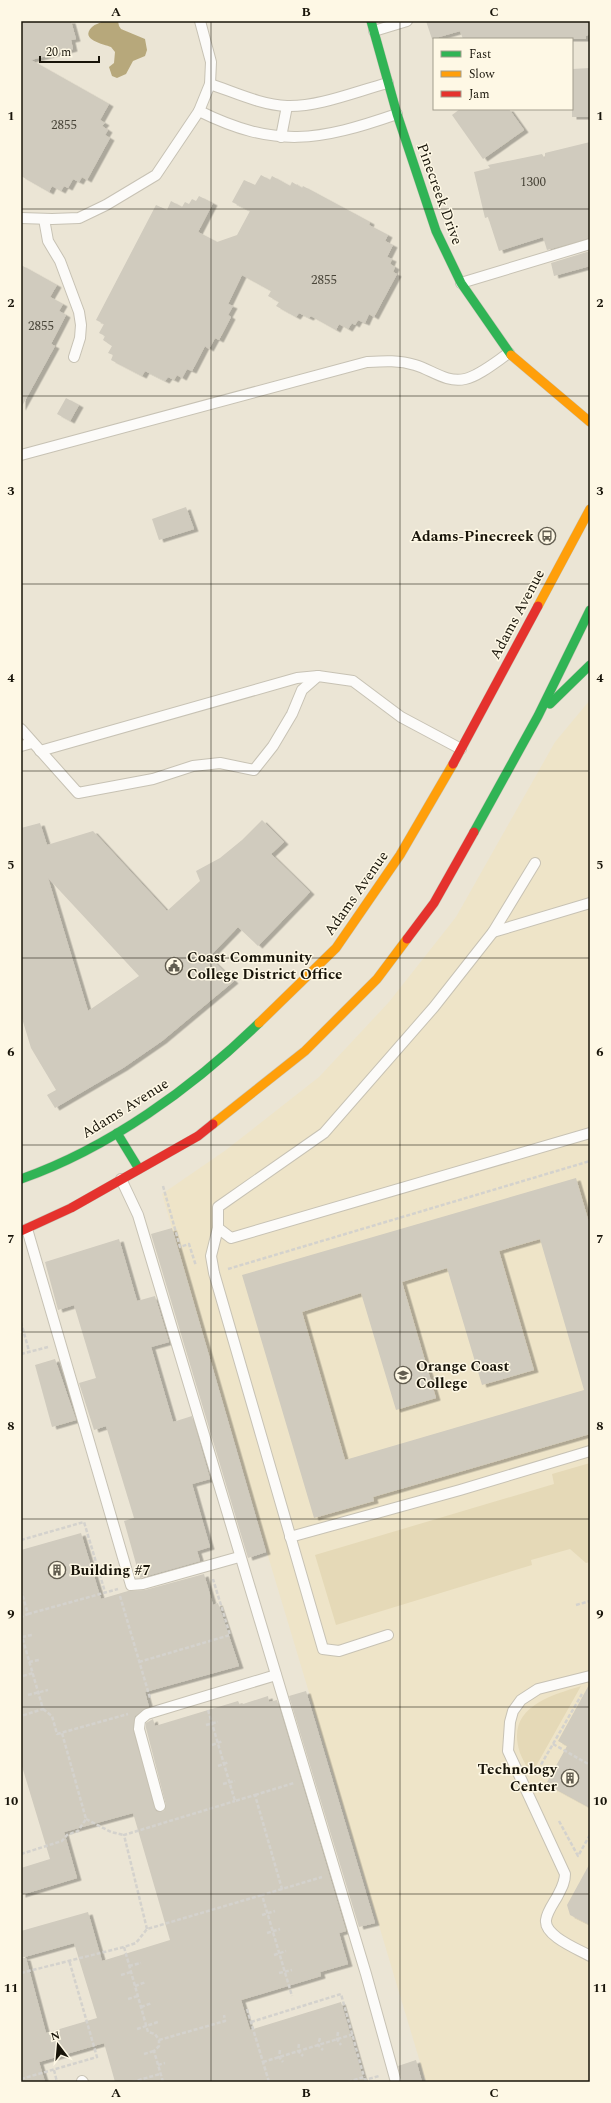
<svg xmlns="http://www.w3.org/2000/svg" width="611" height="2103" font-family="Spectral,serif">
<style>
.built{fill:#eee4c8}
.green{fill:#e5d9b7}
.water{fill:#b7a87b}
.building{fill:#d0cbbe;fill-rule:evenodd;filter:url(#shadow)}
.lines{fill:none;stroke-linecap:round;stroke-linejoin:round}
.lane-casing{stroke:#c7c2b4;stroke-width:12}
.fast-casing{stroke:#c7c2b4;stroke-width:10}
.slow-casing{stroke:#c7c2b4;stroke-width:10}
.jam-casing{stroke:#c7c2b4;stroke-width:10}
.path{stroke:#d4d2cd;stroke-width:2.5;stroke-dasharray:4 2;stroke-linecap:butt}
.lane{stroke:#fcfbf9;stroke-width:10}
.fast{stroke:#30b455;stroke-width:9}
.slow{stroke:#ff9f0a;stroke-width:9}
.jam{stroke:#e5322d;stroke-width:9}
.grid{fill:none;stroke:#181409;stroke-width:1;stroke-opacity:0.55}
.labels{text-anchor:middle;stroke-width:3;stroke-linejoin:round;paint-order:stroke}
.number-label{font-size:13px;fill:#484438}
.street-label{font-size:15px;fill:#181409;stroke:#fef8e5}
.poi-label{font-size:15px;font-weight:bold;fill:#181409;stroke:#fef8e5;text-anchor:start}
.neatline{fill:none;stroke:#181409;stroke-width:1.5}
.grid-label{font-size:13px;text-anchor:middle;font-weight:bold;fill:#181409}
</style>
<defs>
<filter id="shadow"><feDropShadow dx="4.5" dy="2.5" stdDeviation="0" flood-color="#0004"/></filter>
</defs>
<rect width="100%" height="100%" fill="#ebe5d5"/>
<polygon class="built" points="590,700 590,2082 426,2082 268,1556 162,1194 226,1150 319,1077 389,1002 456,917 555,742"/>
<g class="green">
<polygon points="590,1463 590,1562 586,1563 570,1549 531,1560 532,1565 336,1625 315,1555 554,1484 552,1474"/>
<path d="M581,1686L531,1775C528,1768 523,1761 520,1753C505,1708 549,1696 581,1686Z"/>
</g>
<path class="water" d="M104,21H118L119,26L121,29L145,39L147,50L145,56L133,61L126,74L117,78L112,76L109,67L114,63L115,52L111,47C104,44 79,40 92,27C95,24 100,23 104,21Z"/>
<g class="building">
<polygon points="21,21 71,21 76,39 71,40 73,49 31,60 109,104 100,120 105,123 102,126 108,130 105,135 110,138 87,180 82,177 79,182 73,179 68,188 64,186 61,191 52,186 49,192 21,176"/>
<polygon points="426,21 590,21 590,34 586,36 586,39 463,39 460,31 432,39"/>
<polygon points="590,68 590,117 572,117 572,69"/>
<polygon points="460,109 509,109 524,130 483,159 452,115"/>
<polygon points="590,142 590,238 547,250 543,237 499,251 488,217 485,218 474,172 490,168 488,165 542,154 545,159 545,153"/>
<polygon points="261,175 270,180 272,176 290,186 292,182 302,188 303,186 370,222 369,225 388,235 385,241 393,245 387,257 392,259 390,264 395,267 393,272 397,274 374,317 369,314 365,323 358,320 355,325 352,323 348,329 339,324 336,330 311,316 309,318 299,313 296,317 276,306 279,302 268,296 271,291 242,275 228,304 233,306 228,315 231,317 219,340 215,338 209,349 205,346 192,371 187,369 182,378 177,375 174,380 168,377 165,381 145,371 142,376 111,360 113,355 108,353 112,346 103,340 105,336 99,333 104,324 96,320 156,205 167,210 171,201 182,207 185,202 189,204 192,199 196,201 199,196 213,203 198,232 217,242 237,235 250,211 232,202 244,180 255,185"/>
<polygon points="590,251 590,266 554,276 551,263"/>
<polygon points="21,265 57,285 50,297 63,304 59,311 66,315 51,344 55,346 21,408"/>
<polygon points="66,398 79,405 70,421 57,414"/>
<polygon points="186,507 194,529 159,540 152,519"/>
<path d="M262,820L284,842L271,854L310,892L258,946L238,927L209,957L234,981L162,1041L123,1068L55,1108L47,1095L56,1090L31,1048L21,1015V828L40,823L47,845L93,831L167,911L200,881L196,871L220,858L242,840ZM48,878L139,976L88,1011Z"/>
<path d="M576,1178L590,1226V1434L373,1497L374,1501L314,1518L242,1275ZM540,1239L584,1390L345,1460L302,1312L361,1293L396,1410L436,1398L402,1282L447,1268L482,1385L534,1370L499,1251Z"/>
<polygon points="172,1228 266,1552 248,1558 151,1234"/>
<polygon points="119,1239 137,1301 155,1296 169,1342 151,1347 173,1422 192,1416 210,1479 192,1484 210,1547 197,1551 200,1561 140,1578 124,1521 134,1518 106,1426 94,1430 79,1383 96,1378 74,1305 58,1310 45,1262"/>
<polygon points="55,1359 76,1420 52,1427 35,1365"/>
<polygon points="81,1533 101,1599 128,1591 145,1590 204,1574 213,1605 218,1603 239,1666 145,1692 149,1707 135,1716 133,1730 156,1811 159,1812 164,1811 166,1805 146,1728 146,1723 153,1719 155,1726 238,1701 240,1705 268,1696 269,1702 277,1700 346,1931 339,1933 348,1964 320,1972 321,1976 241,2000 250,2030 341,2002 364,2082 115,2082 104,2043 39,2062 45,2082 21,2082 21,1958 26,1958 46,2033 97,2018 74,1943 21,1958 21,1931 88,1912 102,1961 170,1940 133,1813 64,1832 77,1878 21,1895 21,1868 50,1859 21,1763 21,1550"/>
<polygon points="590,1683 590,1808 546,1784 567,1746 558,1741"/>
<polygon points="306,1691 375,1923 359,1927 289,1696"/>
<polygon points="590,1863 590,1925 570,1915 567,1905"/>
<polygon points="416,2060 422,2082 402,2082 398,2066"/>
</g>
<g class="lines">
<defs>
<g id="lane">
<polyline points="374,31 407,21"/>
<path d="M210,84C234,92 261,105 287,106C319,107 357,91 388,83"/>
<path d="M199,111C276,149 319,141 397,114"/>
<polyline points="281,137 287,106"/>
<polyline points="21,218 52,219 79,218 106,205 156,175 199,111 210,84 211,62 200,21"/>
<polyline points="44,219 48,241 60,261 79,312 81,325 80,338 74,357"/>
<polyline points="461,283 590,244"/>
<path d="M21,455L367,362C384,361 399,360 415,365C432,370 446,383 465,379C479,376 497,361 509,353"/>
<polyline points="21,729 78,793 153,779 193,766 220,763 254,770 273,746 292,714 302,690 318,676 353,681 401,717 461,749"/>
<polyline points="21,746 32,743"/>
<polyline points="40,751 297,678 318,676"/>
<polyline points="535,863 493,932 434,1007 324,1133 218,1207 218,1228 231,1238 590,1133"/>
<polyline points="493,932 590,903"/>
<polyline points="121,1179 138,1215 366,1974 396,2082"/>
<polyline points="218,1228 211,1256 214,1273 323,1649 339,1651 388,1635"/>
<polyline points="27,1229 131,1585 143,1584 239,1557"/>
<polyline points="290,1537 460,1490 590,1451"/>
<path d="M590,1676L538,1689L521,1700L513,1711L510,1722L508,1751L565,1874C565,1883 561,1889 557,1897C553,1904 547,1912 546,1920C544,1936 578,1949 590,1956"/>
<polyline points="160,1806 139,1729 140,1720 147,1714 276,1675"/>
<polyline points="82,2081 83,2082"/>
</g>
<g id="fast">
<polyline points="371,21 397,114 436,231 461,283 511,355"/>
<polyline points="550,704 590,665"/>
<polyline points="474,832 538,716 590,610"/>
<polyline points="117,1133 139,1169"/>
<path d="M21,1179C109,1148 192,1088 259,1023"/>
</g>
<g id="slow">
<polyline points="511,355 590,422"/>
<polyline points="538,606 590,509"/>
<polyline points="259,1023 336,948 400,855 453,764"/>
<polyline points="213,1124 305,1051 377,979 407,939"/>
</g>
<g id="jam">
<polyline points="453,764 538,606"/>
<polyline points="407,939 434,903 474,832"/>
<polyline points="21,1231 71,1208 198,1136 213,1124"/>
</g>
</defs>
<use href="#lane" class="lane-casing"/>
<use href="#fast" class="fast-casing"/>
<use href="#slow" class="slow-casing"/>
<use href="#jam" class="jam-casing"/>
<g class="path">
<polyline points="163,1186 180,1247 189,1244 196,1266"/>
<polyline points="228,1269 590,1161"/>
<polyline points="21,1322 29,1351"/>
<polyline points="21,1354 48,1347"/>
<polyline points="21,1540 84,1522 105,1592"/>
<polyline points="21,1590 28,1614 21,1617"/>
<polyline points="120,1596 150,1698"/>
<polyline points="576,1605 590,1601"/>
<polyline points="28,1614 118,1589"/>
<polyline points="21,1633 43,1709 21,1716"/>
<polyline points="22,1637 32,1635"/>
<polyline points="29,1662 39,1660"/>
<polyline points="139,1662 230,1635 213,1579"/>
<polyline points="23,1676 33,1673"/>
<polyline points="28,1695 48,1690"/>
<polyline points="43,1709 52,1716 57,1734 128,1714"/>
<polyline points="208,1710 235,1801 255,1795 282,1889 322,1877"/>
<polyline points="206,1725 218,1722"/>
<polyline points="553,1744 590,1765"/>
<polyline points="212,1745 223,1741"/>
<polyline points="218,1766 229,1762"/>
<polyline points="535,1775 582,1694"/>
<polyline points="223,1784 235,1781"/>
<polyline points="255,1795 294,1783"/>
<polyline points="86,1819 111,1832 124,1835"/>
<polyline points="559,1821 578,1856 590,1835"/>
<polyline points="21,1854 62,1841 67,1835 78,1831 86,1819 62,1733"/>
<polyline points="282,1889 262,1895 292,1996"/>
<polyline points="262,1915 275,1911"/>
<polyline points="147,1929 124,1835 235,1801"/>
<polyline points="267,1933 280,1929"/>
<polyline points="274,1955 286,1951"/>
<polyline points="129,1966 141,1963"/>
<polyline points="21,1973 124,1947"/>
<polyline points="279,1973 292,1970"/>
<polyline points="121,1975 131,1972"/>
<polyline points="135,1986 146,1982"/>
<polyline points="128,1999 138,1996"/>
<polyline points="141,2007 152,2003"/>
<polyline points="247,2009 269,2082"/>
<polyline points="251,2022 341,1994 364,2077"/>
<polyline points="137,2029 158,2022"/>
<polyline points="338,2032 337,2039 341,2045"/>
<polyline points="320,2038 318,2045 323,2050"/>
<polyline points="159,2040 225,2021 224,2015"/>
<polyline points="299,2044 298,2051 303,2056"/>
<polyline points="280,2050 279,2057 283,2062"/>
<polyline points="144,2054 154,2051"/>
<polyline points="263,2062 354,2034"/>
<polyline points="158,2065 165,2063"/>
<polyline points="54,2070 57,2082"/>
<polyline points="21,2079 97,2057 69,1960"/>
<polyline points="132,2082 160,2074"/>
<polyline points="163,2082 154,2051 159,2046 159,2040 155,2034 148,2032 124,1947 136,1943 147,1929 154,1927 262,1895"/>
<polyline points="348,2082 364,2077 365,2080 379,2076"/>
</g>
<use href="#lane" class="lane"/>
<use href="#fast" class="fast"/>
<use href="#slow" class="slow"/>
<use href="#jam" class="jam"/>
</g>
<path class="grid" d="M211,21V2082M400,21V2082M21,209H590M21,396H590M21,584H590M21,771H590M21,958H590M21,1145H590M21,1332H590M21,1519H590M21,1707H590M21,1894H590"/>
<defs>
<symbol id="bus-ring" viewBox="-11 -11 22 22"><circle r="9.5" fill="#fef8e5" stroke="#625d50" stroke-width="1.5"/><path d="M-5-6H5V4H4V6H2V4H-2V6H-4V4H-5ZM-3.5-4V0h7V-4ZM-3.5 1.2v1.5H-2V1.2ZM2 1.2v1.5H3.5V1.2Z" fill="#625d50"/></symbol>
<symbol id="civic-ring" viewBox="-11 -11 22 22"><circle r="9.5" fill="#fef8e5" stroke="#625d50" stroke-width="1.5"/><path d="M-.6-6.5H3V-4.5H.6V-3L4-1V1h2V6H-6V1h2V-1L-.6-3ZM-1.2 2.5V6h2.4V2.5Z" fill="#625d50"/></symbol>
<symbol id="university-ring" viewBox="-11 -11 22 22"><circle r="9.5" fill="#fef8e5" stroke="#625d50" stroke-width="1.5"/><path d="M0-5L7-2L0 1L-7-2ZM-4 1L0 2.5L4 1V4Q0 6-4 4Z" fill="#625d50"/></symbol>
<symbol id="building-ring" viewBox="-11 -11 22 22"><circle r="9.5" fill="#fef8e5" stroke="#625d50" stroke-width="1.5"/><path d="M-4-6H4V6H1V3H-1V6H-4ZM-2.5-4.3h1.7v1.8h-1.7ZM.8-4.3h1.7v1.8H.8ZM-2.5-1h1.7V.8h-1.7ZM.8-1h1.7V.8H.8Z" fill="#625d50"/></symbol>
</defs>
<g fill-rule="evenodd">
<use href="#bus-ring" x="537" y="526" width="20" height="20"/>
<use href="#civic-ring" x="164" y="956" width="20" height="20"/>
<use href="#university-ring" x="393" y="1365" width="20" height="20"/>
<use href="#building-ring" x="47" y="1560" width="20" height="20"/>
<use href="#building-ring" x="560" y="1768" width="20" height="20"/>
</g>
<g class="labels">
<g class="number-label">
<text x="64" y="129">2855</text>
<text x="533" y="186">1300</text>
<text x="324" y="284">2855</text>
<text x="41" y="330">2855</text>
</g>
<g class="street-label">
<text transform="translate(440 194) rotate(70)" y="5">Pinecreek Drive</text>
<text transform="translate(517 614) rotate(-62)" y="5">Adams Avenue</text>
<text transform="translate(356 893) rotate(-55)" y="5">Adams Avenue</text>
<text transform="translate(125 1108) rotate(-32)" y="5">Adams Avenue</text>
</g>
<g class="poi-label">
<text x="534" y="541" text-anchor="end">Adams-Pinecreek</text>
<text x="187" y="962">Coast Community<tspan x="187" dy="17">College District Office</tspan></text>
<text x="416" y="1371">Orange Coast<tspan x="416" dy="17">College</tspan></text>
<text x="70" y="1575">Building #7</text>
<text x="557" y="1774" text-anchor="end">Technology<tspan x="557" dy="17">Center</tspan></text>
</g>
</g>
<rect width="611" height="2103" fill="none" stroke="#fef8e5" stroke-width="44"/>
<rect x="433" y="38" width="140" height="72" fill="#fef8e5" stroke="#a29d8d"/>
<rect x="441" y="51" width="20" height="6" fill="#30b455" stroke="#a29d8d"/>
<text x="469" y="58" font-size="12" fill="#181409">Fast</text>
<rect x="441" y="71" width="20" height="6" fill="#ff9f0a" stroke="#a29d8d"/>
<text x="469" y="78" font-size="12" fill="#181409">Slow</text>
<rect x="441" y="91" width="20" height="6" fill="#e5322d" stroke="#a29d8d"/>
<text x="469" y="98" font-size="12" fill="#181409">Jam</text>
<g transform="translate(58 2045) rotate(344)" stroke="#fef8e5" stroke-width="3" paint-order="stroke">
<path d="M0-3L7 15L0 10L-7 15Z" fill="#181409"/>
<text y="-6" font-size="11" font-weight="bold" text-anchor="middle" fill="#181409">N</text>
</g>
<path d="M40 56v6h59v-6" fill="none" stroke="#181409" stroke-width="2"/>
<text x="46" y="56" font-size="12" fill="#181409" stroke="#fef8e5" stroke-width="3" paint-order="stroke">20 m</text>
<rect x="22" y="22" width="567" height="2059" class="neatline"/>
<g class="grid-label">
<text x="116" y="16">A</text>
<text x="306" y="16">B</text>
<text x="494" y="16">C</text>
<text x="11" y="120">1</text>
<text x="600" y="120">1</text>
<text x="11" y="307">2</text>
<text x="600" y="307">2</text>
<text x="11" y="495">3</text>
<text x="600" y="495">3</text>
<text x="11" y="682">4</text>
<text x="600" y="682">4</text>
<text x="11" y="869">5</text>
<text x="600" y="869">5</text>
<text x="11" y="1056">6</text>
<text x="600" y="1056">6</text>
<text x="11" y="1243">7</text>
<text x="600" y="1243">7</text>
<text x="11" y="1430">8</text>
<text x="600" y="1430">8</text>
<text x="11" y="1618">9</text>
<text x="600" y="1618">9</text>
<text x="11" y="1805">10</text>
<text x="600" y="1805">10</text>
<text x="11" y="1992">11</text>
<text x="600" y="1992">11</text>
<text x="116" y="2097">A</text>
<text x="306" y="2097">B</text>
<text x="494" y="2097">C</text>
</g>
</svg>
